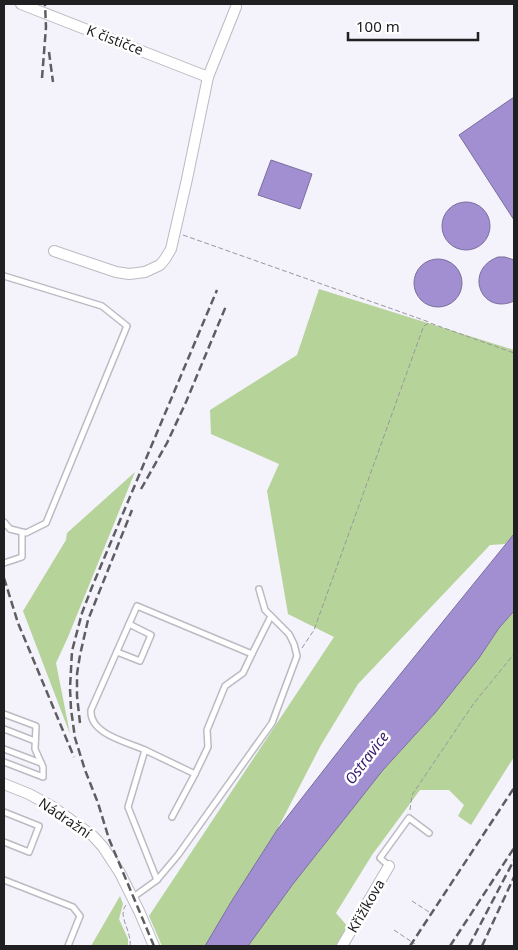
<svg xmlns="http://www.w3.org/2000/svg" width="518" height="950" font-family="'Noto Sans',sans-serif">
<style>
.green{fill:#b6d399}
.water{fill:#a18fd2;stroke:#7a6e9e}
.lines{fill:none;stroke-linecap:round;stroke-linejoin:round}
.service-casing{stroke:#bcbac2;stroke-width:8}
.minor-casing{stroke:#bcbac2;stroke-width:12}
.path{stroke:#99989d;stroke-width:1;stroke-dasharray:5 2.5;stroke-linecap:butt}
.service{stroke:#fff;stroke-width:5}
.minor{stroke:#fff;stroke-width:10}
.rail{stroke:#5e5d61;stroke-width:2.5;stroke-dasharray:8 4;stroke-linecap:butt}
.labels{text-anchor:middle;stroke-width:5;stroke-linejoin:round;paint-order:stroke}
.street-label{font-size:14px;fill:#202023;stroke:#fff}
.water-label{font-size:15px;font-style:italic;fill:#3e2170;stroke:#fff}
</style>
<rect width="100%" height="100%" fill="#f4f2fa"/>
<g class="green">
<polygon points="319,289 514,350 514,534 505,544 490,545 358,684 321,745 277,830 231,902 205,946 162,946 149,916 334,637 288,614 267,491 279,464 211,434 210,410 297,355"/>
<polygon points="135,472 68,637 56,663 70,734 23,611 66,540 67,533"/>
<polygon points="514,611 514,757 471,825 458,816 464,805 449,790 420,790 372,855 336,913 349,928 337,946 248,946 293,884 383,770 435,713 479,658 499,628"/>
<polygon points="120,896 123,904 119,919 128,939 128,946 91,946"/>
</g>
<g class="water">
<polygon points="514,97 514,220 459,135"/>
<polygon points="271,160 312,174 300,209 258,195"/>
<circle cx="466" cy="226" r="24"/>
<path d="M498,257H505L514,260V301C481,316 463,270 498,257Z"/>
<circle cx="438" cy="283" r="24"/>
<polygon points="514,534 514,611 499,628 479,658 435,713 383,770 293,884 248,946 205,946 231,902 277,830 355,730"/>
</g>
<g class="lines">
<defs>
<g id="service">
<polyline points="4,276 102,306 127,326 46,523 26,533 10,529 4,522"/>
<polyline points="4,563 22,557 22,532"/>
<polyline points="117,652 140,661 151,635 129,624"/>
<polyline points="4,714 36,726 35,749 43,767 43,777 4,762"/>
<polyline points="4,729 35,741"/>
<polyline points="4,749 41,763"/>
<polyline points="145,750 195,774 172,817"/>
<polyline points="195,774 208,747 207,730 225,686 243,673 252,654"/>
<polyline points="4,812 39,826 29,852 4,842"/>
<polyline points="389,866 380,858 409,818 429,833"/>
<polyline points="4,880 73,907 80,916 68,946"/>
<path d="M157,880L128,807L145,750C127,742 89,734 91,710L137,606L252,654L271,616"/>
<polyline points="132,898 157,880 178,855 272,723 297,656 294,644 289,634 265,610 259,589"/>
</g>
<g id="minor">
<polyline points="21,4 208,77"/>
<polyline points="54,251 116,272 129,274 145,272 160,265 165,259 171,249 187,179 208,77 236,7"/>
<polyline points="4,784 29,794 53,807 93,836 103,847 120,873 139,911 154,946"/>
<polyline points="342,946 389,866"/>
</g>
</defs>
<use href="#service" class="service-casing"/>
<use href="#minor" class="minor-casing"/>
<g class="path">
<polyline points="183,235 429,322"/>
<polyline points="302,648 314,630 423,328 425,325 430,323 514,353"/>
<polyline points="410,810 412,795 474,703 514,654"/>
<polyline points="412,901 429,912"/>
<path d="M126,905C117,917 132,930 130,946"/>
<polyline points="394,930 415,944"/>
</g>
<use href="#service" class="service"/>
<use href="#minor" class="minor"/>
<g class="rail">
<polyline points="49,52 53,82"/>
<polyline points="42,78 46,27 45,4"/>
<polyline points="141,489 167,443 186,402 226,306"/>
<polyline points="4,578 18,623 74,757"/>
<polyline points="80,723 77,696 77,674 80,655 88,620 132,510"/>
<polyline points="154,946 109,839 98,803 85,770 75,738 71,709 70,688 72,651 82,613 92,587 217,290"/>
<polyline points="410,946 514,788"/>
<polyline points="450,946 514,848"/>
<polyline points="469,946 514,860"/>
<polyline points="482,946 514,877"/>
</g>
</g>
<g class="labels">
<g class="street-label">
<text transform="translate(115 40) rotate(21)" y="5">K čističce</text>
<text transform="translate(65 818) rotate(34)" y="5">Nádražní</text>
<text transform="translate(366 906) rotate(-60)" y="5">Křižíkova</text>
</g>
<g class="water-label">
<text transform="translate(367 758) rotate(-53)" y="5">Ostravice</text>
</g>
</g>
<rect width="518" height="950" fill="none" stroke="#202023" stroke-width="10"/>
<path d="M348 32v8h130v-8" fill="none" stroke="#202023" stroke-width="2.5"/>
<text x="356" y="32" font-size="15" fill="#202023" stroke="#ffffff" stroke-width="4" paint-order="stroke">100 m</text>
</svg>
